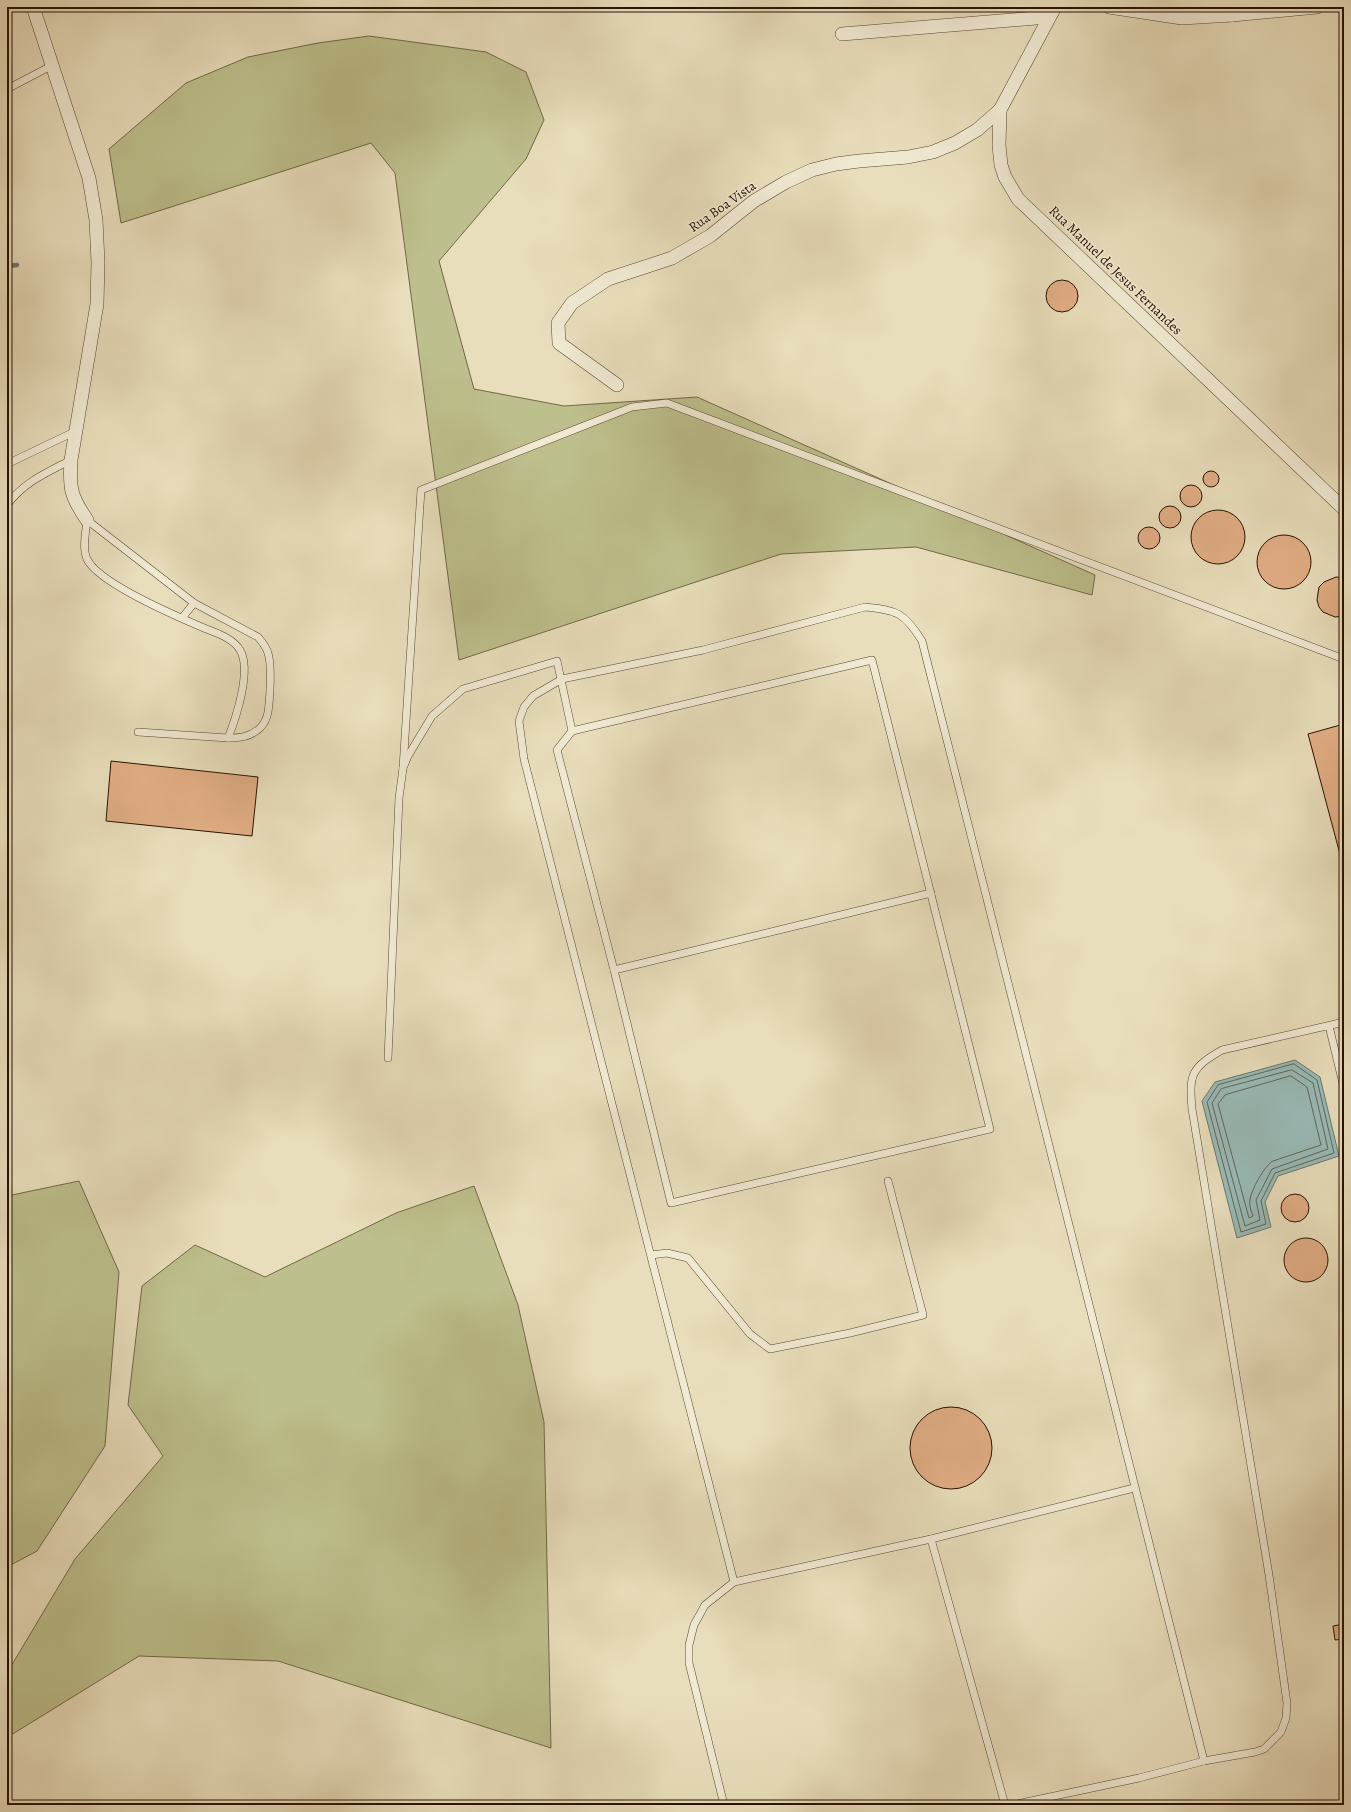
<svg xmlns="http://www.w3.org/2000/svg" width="1351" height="1812" font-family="Alegreya,serif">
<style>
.green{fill:#bdbf8c;stroke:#726846}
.water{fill:#99bbb7;stroke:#6b776e}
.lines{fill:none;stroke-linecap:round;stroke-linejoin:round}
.shore{stroke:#60665c;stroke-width:1}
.stream{stroke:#6b776e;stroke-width:4.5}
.building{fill:#e1ad84;stroke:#271200}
.service-casing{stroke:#58452f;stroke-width:8}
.minor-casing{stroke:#58452f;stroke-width:14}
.service{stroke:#f1ead3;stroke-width:7}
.minor{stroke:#f1ead3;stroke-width:13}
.labels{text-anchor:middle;stroke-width:3;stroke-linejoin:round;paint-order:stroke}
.street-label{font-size:14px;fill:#271200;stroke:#f1ead3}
</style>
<rect width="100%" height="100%" fill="#e9debc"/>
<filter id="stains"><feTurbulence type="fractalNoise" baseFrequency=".005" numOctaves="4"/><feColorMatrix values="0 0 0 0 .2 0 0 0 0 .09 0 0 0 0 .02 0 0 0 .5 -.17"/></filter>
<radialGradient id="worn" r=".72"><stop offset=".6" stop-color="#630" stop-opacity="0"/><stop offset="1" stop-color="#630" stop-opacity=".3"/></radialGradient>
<g class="green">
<polygon points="369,36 486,52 526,72 544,120 526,159 439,261 474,389 564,406 697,397 1095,575 1092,595 916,547 781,554 459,660 395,173 371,143 121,223 109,149 186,83 248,57 318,43"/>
<polygon points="79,1181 119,1272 105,1446 37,1551 7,1567 7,1196"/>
<polygon points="474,1186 518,1305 544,1422 551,1748 278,1661 139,1656 11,1735 7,1757 7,1673 75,1559 163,1456 128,1405 142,1286 195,1245 265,1277 396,1213"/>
</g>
<polygon class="water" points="1295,1060 1320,1077 1339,1156 1278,1176 1265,1202 1271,1227 1237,1238 1202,1101 1215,1082"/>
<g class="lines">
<g class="shore">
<polygon points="1294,1064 1317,1080 1334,1153 1275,1173 1261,1201 1266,1224 1241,1232 1207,1102 1218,1085"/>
<polygon points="1292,1070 1313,1083 1328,1149 1272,1169 1256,1200 1260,1220 1245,1226 1212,1103 1221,1089"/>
<path d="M1291,1076L1307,1087L1321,1145L1273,1161C1265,1165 1251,1190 1250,1200C1249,1205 1251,1211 1253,1216L1249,1218L1218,1104L1225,1095Z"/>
</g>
<polyline class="stream" points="7,266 17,265"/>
</g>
<g class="building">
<circle cx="1062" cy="296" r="16"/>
<circle cx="1211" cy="479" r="8"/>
<circle cx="1191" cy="496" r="11"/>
<circle cx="1170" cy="517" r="11"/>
<circle cx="1218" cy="537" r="27"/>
<circle cx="1149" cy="538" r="11"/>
<circle cx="1284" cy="562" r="27"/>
<polygon points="1336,577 1344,578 1344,616 1335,617 1323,612 1319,607 1317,600 1319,587 1324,582"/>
<polygon points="1344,724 1344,857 1341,858 1308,734"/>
<polygon points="111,761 258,777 252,836 106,821"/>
<circle cx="1295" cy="1208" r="14"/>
<circle cx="1306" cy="1260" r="22"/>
<circle cx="951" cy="1448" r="41"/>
<polygon points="1344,1624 1344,1639 1335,1640 1333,1626"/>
</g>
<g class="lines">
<defs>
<g id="service">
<polyline points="7,89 53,65"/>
<polyline points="7,464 76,431"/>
<path d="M7,505C24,482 46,473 71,460"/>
<path d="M87,520L194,603L258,637C262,642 266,646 268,653C272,665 270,699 268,712C267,718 264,724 260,728C250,737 240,738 228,738L138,732"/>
<path d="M87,520C86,532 82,548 87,559C98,583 178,617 204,628C216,633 233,638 240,650C252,670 236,718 228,738"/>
<polyline points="182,618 194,603"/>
<polyline points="572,731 872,660 990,1129 671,1203 614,970"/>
<polyline points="403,768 421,490 632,407 667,403 1344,659"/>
<polyline points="1329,1026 1344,1088"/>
<polyline points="388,1058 399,798 403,768 408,756 432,716 463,689 557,661 572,731 557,750 614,970 931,893"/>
<polyline points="651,1255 667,1253 688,1258 750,1334 770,1349 850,1333 923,1315 888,1181"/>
<polyline points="931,1539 1005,1805"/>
<path d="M734,1582L524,759L519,721L524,707L533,696L562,679L703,650L865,607C897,610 905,613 922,641L1204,1761"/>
<polyline points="724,1805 689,1663 689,1645 694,1625 705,1605 734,1582 931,1539 1134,1488"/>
<path d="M1012,1805L1139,1778L1204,1761L1255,1752L1264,1749L1281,1732L1286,1718L1287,1703L1269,1575L1192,1109C1189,1074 1191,1068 1222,1050L1344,1022"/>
</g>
<g id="minor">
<path d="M33,7L89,178L96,220L98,262L97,304L71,460C69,488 71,497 87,520"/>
<polyline points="1055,7 1000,110 999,145 1001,165 1005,177 1018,199 1344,509"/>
<polyline points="1109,7 1182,18 1232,15 1242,7"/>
<polyline points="1232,15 1317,7"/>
<polyline points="842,34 1048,17"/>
<polyline points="617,385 559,343 558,323 572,303 608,279 672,258 710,236 754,201 786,182 812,170 836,164 859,161 908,157 933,152 955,143 977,130 1000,110"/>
</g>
</defs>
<use href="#service" class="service-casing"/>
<use href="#minor" class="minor-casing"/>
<use href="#service" class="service"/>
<use href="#minor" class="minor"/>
</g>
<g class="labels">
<g class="street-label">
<text transform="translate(722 206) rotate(-35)" y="5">Rua Boa Vista</text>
<text transform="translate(1116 270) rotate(44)" y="5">Rua Manuel de Jesus Fernandes</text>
</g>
</g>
<rect width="1351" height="1812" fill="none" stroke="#e9debc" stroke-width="24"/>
<rect x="8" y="8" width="1335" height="1796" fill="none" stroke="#271200" stroke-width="2"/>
<rect x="12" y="12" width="1327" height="1788" fill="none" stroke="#271200"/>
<rect width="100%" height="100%" filter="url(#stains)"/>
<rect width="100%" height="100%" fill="url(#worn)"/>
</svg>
